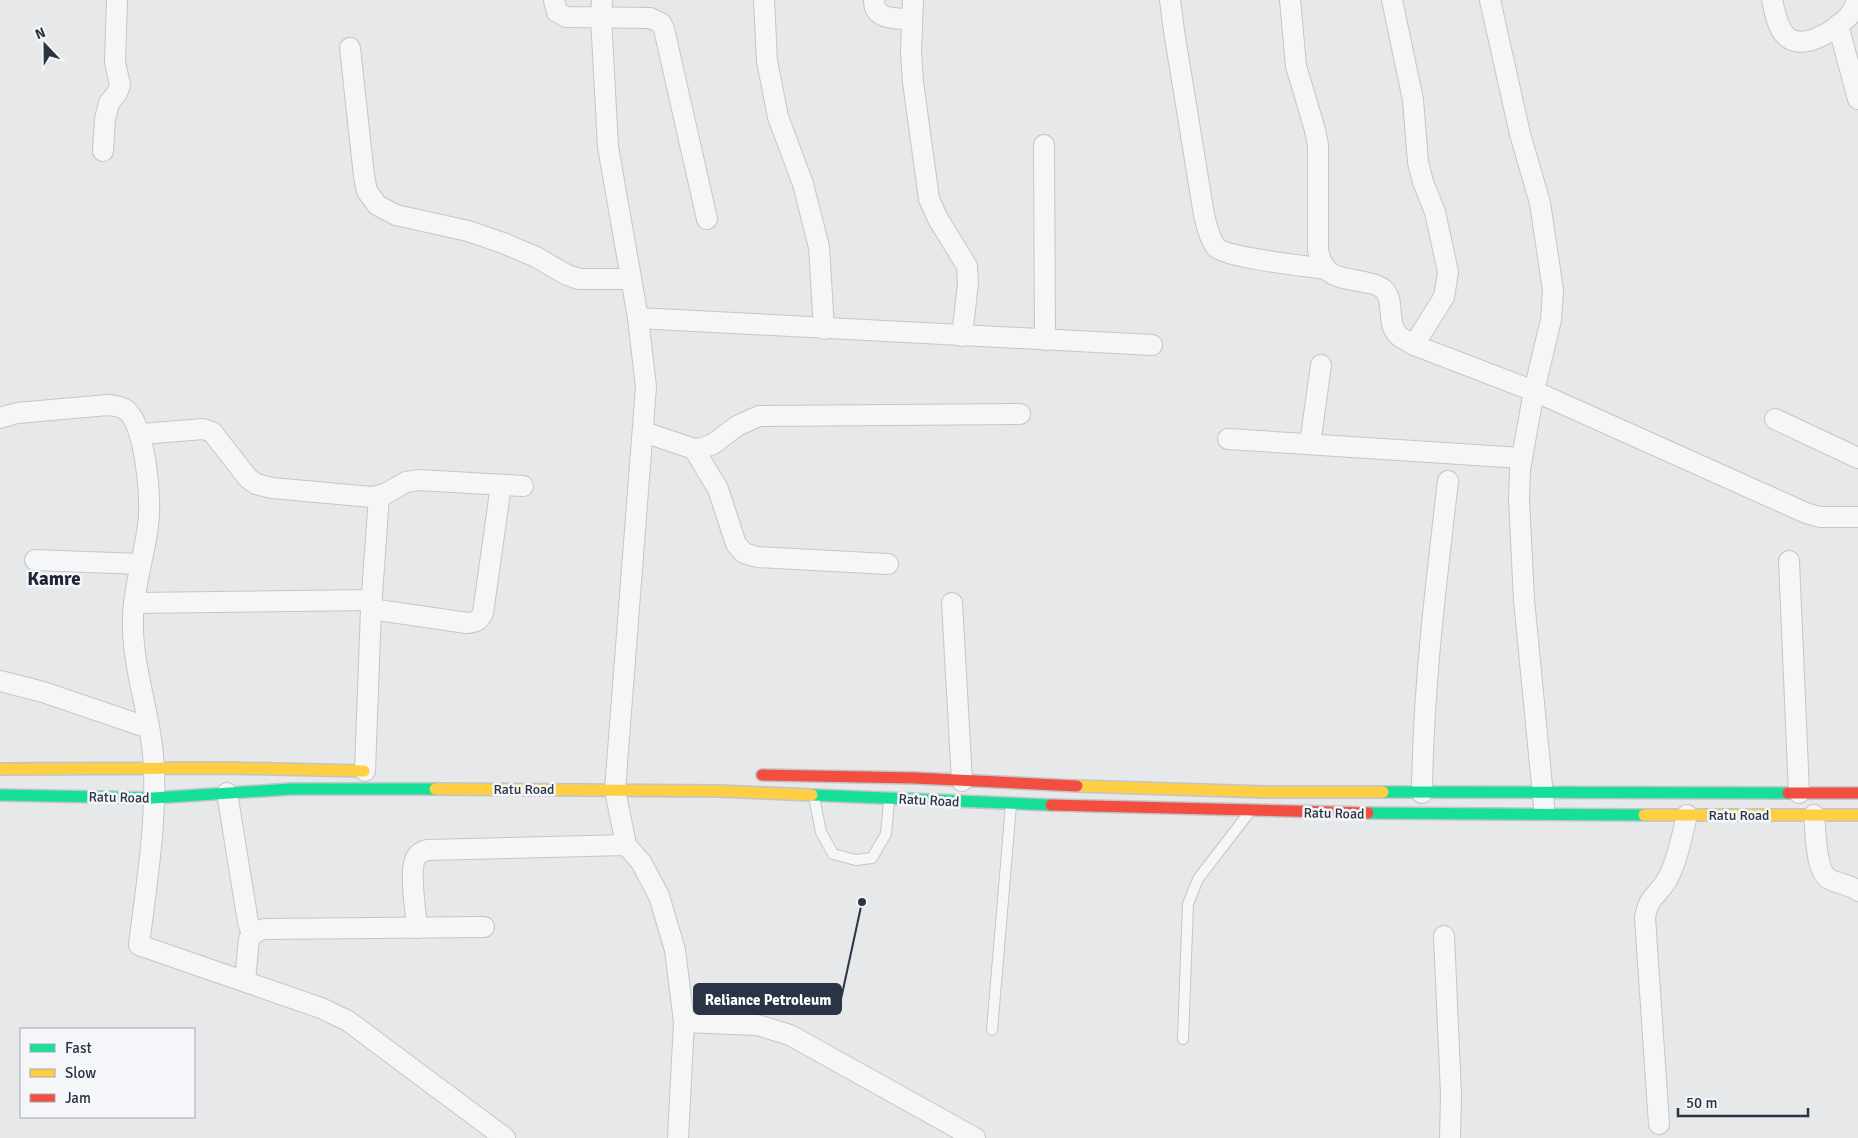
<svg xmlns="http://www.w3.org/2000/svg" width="1858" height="1138" font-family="Signika,sans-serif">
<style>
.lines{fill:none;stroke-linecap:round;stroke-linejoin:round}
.lane-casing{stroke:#c4c6c8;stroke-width:12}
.street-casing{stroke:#c4c6c8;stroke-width:22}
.fast-casing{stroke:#c2c5c8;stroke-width:14}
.slow-casing{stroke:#c2c5c8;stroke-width:14}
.jam-casing{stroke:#c2c5c8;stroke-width:14}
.lane{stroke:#f5f6f7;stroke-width:10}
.street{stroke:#f5f6f7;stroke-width:20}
.fast{stroke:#16e098;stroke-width:11}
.slow{stroke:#ffcf43;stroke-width:11}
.jam{stroke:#f24e42;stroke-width:11}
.labels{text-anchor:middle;stroke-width:5;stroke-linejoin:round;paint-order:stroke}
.street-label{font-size:14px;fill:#2b3445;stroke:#f4f6f9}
.district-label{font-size:19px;font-weight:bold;fill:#1d2536;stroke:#f4f6f9}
.leader{fill:none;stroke:#2b3445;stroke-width:2}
.callout-dot{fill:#2b3445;stroke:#f4f6f9;stroke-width:2}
.callout{fill:#2b3445;stroke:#2b3445;stroke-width:2}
.callout-label{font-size:15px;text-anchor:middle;font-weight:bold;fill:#fff}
</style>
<rect width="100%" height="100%" fill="#e6e8ea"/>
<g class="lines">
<defs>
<g id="lane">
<polyline points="814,797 821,832 833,854 856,860 872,858 886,834 889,801"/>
<polyline points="992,1030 1011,805"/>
<polyline points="1183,1039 1188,904 1198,879 1248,814"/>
</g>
<g id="street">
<polyline points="554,0 557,12 566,17 650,18 661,23 664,29 707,219"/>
<polyline points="602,0 601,17 608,147 638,318 646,387 615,790 626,845 641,862 659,896 675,950 684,1022 678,1138"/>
<polyline points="764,0 767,61 778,117 803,184 819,247 824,329"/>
<path d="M874,0C874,21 896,18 912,19"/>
<polyline points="913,0 911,52 913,82 929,199 938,219 967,266 968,283 962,336"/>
<path d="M1170,0L1174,31L1204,215C1207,226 1209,238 1216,247C1226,258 1307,266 1325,269"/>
<path d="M1290,0L1296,66L1315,130L1318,145V250C1324,280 1342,277 1368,283C1374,284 1381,286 1385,291C1395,303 1386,323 1398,335C1402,339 1409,342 1414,345L1534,391L1806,513L1820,517H1858"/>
<polyline points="1392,0 1413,100 1418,162 1423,182 1435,212 1448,272 1444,297 1414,345"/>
<polyline points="1490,0 1520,134 1540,203 1553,290 1551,320 1534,391 1520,469 1519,499 1524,600 1544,806"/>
<path d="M1772,0C1775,12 1777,28 1786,36C1803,52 1835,30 1848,17C1852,13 1855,5 1858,0"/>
<polyline points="1838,25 1858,99"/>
<polyline points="350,48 364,176 367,191 377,205 396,215 468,231 503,243 536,257 567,275 579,279 631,279"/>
<polyline points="1044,145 1045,340"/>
<polyline points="103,151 105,119 109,103 117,93 120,85 115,62 117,0"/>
<polyline points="638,318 1152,345"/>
<path d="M0,418L17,413L108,405C115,406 121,406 126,410C145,425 150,491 149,515C147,549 134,582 133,616C131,669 153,719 154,771C156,828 146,887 139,945L321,1008L348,1021L505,1138"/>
<polyline points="1775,419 1858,458"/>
<polyline points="644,432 694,449 702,448 713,444 737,426 759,416 1020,414"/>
<polyline points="141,434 203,429 212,432 248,478 256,484 272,488 372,497 385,494 406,482 419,480 523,486"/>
<polyline points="1228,439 1522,458"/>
<polyline points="1310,444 1321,365"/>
<polyline points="694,449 718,489 736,544 744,553 757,557 888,564"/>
<polyline points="35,560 140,564"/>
<polyline points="1789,561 1799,793"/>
<polyline points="134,603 372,600"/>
<polyline points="952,603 962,781"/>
<path d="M371,609L467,623C476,622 479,621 483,613L501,485"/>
<polyline points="0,681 43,692 149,728"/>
<polyline points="365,771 371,609 379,496"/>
<polyline points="227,793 248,922 252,935"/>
<path d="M1422,793C1423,688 1436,584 1448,481"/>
<path d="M1814,815C1816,830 1815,871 1829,879C1838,884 1850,884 1858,891"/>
<path d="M417,928C416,912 408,867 417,856C419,853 424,851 427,850L626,845"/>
<polyline points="1444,936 1451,1094 1450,1138"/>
<polyline points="245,980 249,939 256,932 264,929 484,927"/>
<polyline points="684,1022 757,1025 790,1035 975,1138"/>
<path d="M1659,1124L1645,918C1648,896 1659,895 1668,878C1678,859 1682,835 1687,815"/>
</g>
<g id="fast">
<polyline points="1383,792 1788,793"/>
<polyline points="0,795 153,798 291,789 435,789"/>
<polyline points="812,795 1051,805"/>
<polyline points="1368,813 1644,815"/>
</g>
<g id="slow">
<polyline points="0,769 226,768 364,771"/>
<polyline points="1077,786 1265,792 1383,792"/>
<polyline points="435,789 720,791 812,795"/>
<polyline points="1644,815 1858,815"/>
</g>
<g id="jam">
<polyline points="762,775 915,778 1077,786"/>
<polyline points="1788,793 1858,793"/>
<polyline points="1051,805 1368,813"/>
</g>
</defs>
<use href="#lane" class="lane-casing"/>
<use href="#street" class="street-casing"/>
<use href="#fast" class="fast-casing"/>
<use href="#slow" class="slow-casing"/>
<use href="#jam" class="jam-casing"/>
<use href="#lane" class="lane"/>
<use href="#street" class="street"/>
<use href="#fast" class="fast"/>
<use href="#slow" class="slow"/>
<use href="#jam" class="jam"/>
</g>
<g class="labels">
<g class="street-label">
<text x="524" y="794">Ratu Road</text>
<text transform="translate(119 797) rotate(1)" y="5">Ratu Road</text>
<text transform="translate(929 800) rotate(3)" y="5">Ratu Road</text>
<text transform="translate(1334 813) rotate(1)" y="5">Ratu Road</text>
<text x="1739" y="820">Ratu Road</text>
</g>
<g class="district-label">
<text x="54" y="585">Kamre</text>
</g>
</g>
<path class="leader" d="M862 902L841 999"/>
<circle class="callout-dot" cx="862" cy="902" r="5"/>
<rect class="callout" x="694" y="984" width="147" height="30" rx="5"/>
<g class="callout-label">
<text x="768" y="1005">Reliance Petroleum</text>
</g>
<rect x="20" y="1028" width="175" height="90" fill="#f4f6f9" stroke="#a4a8b1"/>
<rect x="30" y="1044" width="25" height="8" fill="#16e098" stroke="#a4a8b1"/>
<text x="65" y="1053" font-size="15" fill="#2b3445">Fast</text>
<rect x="30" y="1069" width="25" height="8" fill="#ffcf43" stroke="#a4a8b1"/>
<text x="65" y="1078" font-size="15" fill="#2b3445">Slow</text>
<rect x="30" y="1094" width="25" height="8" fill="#f24e42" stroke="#a4a8b1"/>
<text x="65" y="1103" font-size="15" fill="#2b3445">Jam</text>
<g transform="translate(45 45) rotate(338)" stroke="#f4f6f9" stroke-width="4" paint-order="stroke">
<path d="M0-4L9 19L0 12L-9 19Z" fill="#2b3445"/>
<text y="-8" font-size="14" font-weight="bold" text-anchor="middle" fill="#2b3445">N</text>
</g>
<path d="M1678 1108v8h130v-8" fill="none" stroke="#2b3445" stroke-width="2.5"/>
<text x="1686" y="1108" font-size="15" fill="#2b3445" stroke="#f4f6f9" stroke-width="4" paint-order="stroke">50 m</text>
</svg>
